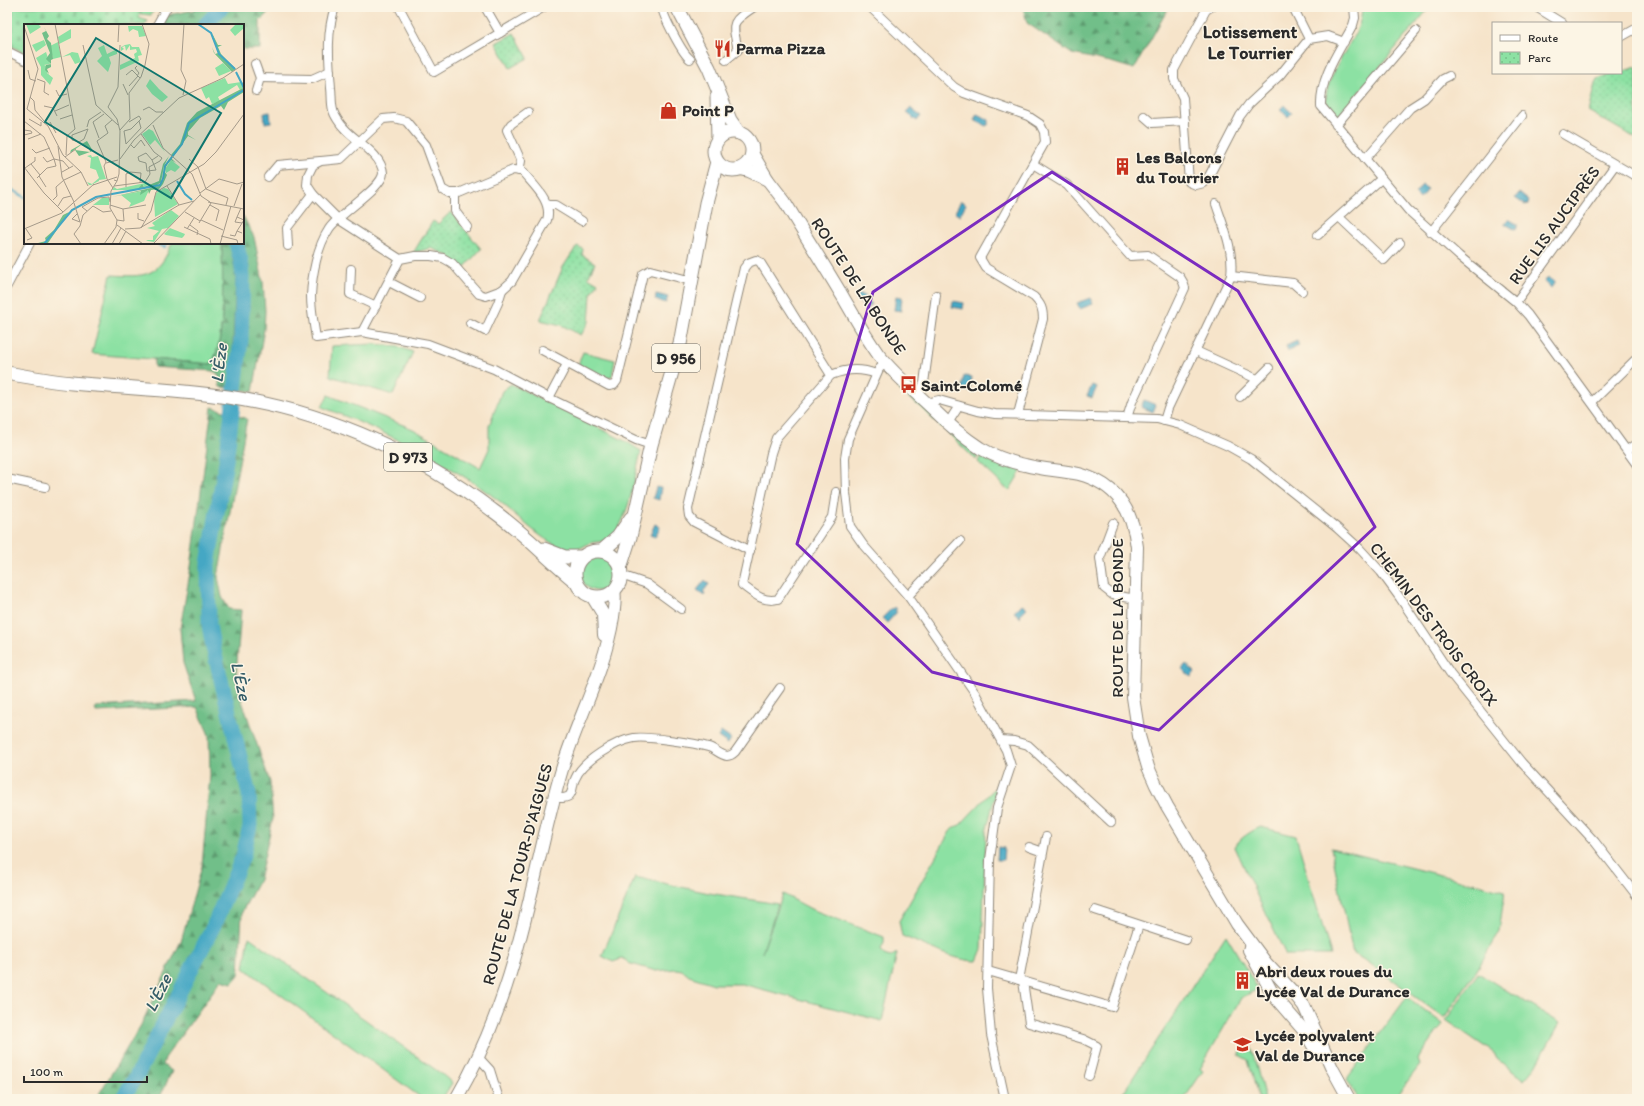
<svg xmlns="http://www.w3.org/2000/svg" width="1644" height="1106" font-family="Itim,sans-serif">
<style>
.grass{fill:#8ce1a3;stroke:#5c8667}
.forest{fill:url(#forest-firs);stroke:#4e755a}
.cemetery{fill:url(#cemetery-stones);stroke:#5c8667}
.park{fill:url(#park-dots);stroke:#5c8667}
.water{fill:#44a7c4;stroke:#386978}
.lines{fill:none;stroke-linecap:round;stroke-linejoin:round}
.stream{stroke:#44a7c4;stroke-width:2.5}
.river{stroke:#44a7c4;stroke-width:15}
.street-casing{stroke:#90887a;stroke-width:10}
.secondary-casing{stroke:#90887a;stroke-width:14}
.primary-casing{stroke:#90887a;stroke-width:15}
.street{stroke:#fff;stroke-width:8}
.secondary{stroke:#fff;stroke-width:12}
.primary{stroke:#fff;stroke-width:13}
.marked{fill:none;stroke:#7b2cbf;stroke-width:3;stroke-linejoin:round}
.labels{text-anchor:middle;stroke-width:3;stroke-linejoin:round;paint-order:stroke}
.shield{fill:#fcf5e5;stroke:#6a6863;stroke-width:1}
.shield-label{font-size:16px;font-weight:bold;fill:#2b2b2b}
.poi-label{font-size:17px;font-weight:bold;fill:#2b2b2b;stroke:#fcf5e5;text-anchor:start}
.street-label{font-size:17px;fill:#2b2b2b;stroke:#fcf5e5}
.neighbourhood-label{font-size:18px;font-weight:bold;fill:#2b2b2b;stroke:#fcf5e5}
.water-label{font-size:18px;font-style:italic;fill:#355d68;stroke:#fcf5e5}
.inset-river{fill:none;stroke:#44a7c4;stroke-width:2}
.inset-road{fill:none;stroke:#a59a8a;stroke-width:1}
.view{fill:#0f766e;fill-opacity:0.15;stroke:#0f766e;stroke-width:2}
.inset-edge{fill:none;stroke:#2b2b2b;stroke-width:2}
</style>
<defs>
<pattern id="forest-firs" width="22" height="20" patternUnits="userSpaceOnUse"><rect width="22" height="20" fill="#71bf89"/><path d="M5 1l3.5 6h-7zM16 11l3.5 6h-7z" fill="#5d9b70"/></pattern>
<pattern id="cemetery-stones" width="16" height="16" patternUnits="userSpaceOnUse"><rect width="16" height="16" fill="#8ce1a3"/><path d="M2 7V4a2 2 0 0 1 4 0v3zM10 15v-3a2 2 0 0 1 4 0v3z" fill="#79c18c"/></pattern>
<pattern id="park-dots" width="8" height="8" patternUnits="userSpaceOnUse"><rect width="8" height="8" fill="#8ce1a3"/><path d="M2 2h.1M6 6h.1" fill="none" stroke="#79c18c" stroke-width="1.8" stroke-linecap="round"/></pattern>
</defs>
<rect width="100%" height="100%" fill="#fcf5e5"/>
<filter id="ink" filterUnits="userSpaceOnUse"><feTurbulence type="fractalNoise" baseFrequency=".025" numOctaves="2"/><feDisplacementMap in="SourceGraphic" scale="8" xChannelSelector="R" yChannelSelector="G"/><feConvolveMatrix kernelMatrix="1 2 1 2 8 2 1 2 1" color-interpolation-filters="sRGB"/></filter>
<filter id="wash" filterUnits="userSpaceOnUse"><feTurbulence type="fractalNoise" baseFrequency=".012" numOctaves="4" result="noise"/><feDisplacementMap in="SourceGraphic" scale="16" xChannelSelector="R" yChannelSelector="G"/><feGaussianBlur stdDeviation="0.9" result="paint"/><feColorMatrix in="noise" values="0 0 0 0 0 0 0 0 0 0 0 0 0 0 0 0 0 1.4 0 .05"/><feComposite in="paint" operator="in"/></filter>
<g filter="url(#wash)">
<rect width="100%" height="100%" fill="#f6e4ca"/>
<g class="grass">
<path d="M1363,7H1430L1337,118C1333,112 1327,106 1326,99C1326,77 1351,45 1359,25C1361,19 1361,12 1363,7Z"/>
<path d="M172,243H222C222,273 227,341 211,364L92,354L111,275C145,277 158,278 172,243Z"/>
<polygon points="375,344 399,347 413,352 393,395 330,376 332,346"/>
<polygon points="583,352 615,360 612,376 606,379 578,365"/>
<polygon points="899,383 944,426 942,428 919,406 899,390 898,385"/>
<path d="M511,384L627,442L641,451C635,475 629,519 612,537C606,543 597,541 590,543C585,545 581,549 576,549C571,550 562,548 558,546C537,537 516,514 498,500C444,460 384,431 322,407L328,395L413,429L480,468L489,449V426L502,391Z"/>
<polygon points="948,429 979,452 976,460 946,431"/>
<polygon points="982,453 986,459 1007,468 1012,466 1022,470 1009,491 978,462"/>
<circle cx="598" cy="574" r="17"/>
<path d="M994,789H999L994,800L986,832L982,949L977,961C954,961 923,944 902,936L899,921L952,828L960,825Z"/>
<path d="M1261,827L1296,836L1331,955H1286L1259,900L1235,847C1239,838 1253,830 1261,827Z"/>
<polygon points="1331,848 1505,891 1499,931 1477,970 1444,1018 1368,962 1353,954"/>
<polygon points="635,877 709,893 778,904 762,953 783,894 811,909 884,937 884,943 881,949 884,955 890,957 897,953 882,1021 742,984 714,984 689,976 682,970 676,969 656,971 628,963 626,960 621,959 613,962 602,956"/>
<polygon points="1226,935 1258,989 1241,998 1200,1069 1203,1071 1184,1099 1119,1099"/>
<polygon points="249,937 443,1075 452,1083 442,1099 423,1099 244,968"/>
<polygon points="1478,973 1560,1023 1536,1066 1524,1080 1497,1059 1494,1053 1446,1020"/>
<polygon points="1407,997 1443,1024 1420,1056 1418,1060 1420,1065 1394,1099 1359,1099 1346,1080"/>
<polygon points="1248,1040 1250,1042 1265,1099 1259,1099 1248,1060 1239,1055"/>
</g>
<g class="forest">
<polygon points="197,7 213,7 197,25 164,25 165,19 167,15 194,10"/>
<polygon points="230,7 273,7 260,21 260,49 243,49 243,25 211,25"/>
<polygon points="1023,7 1076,7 1080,11 1084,7 1169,7 1134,69 1111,62 1072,54 1027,23"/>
<polygon points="243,216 254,237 263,282 265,311 264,329 253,392 239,389 248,299 247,268 240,243 243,243"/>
<path d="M222,243H230L236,275L231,388L220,387L218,374L213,371L154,367V359L211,364C227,343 222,271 222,243Z"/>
<polygon points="212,407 247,419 218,577 222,597 229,609 241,610 236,676 242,701 270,782 273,819 259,880 242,912 239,975 232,983 221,980 165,1058 163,1065 172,1071 159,1099 96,1099 141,1025 181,941 202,866 210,775 209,735 197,707 96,712 95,707 196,701 183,663 180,629 191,567"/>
</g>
<polygon class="cemetery" points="7,7 156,7 151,15 140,14 139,18 148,21 145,25 25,25 25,53 7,44"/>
<g class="park">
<polygon points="514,33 528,58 510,68 496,43"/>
<polygon points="1637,67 1637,139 1588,111 1595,83 1597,79"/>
<polygon points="451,212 481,249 462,270 449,256 431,248 413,253 433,221 438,224"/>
<polygon points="577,246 583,249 582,255 595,263 588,277 598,283 591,294 589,322 581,335 561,325 540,320 563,267"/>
</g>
<g class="water">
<polygon points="1284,105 1292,113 1288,117 1280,109"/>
<polygon points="910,108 921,116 917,121 906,112"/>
<polygon points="270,112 271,122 265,123 264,113"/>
<polygon points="977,114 989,120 989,124 986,126 974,120"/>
<polygon points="1422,185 1428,189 1420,199 1415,194"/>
<polygon points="1519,193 1529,201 1528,204 1525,205 1515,198"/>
<polygon points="961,201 966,204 960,215 955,212"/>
<polygon points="1508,219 1517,224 1517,228 1514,229 1505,224"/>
<polygon points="1548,277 1555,282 1551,288 1544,282"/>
<polygon points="860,293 861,295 862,294 872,304 866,309 857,299 856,296"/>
<polygon points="656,294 668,297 666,303 655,300"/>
<polygon points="896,296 902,297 901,308 902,311 894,310"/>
<polygon points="1090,298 1093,304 1080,309 1077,303"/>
<polygon points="953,301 964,303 963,309 952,307"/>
<polygon points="1297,341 1299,346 1288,351 1286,346"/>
<polygon points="964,376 972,377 970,391 962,390"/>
<polygon points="1092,385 1097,387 1092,398 1087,396"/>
<polygon points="1144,400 1156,405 1153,412 1141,407"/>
<polygon points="656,487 661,488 659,500 653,498"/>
<polygon points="655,524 660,527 655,537 650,535"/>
<polygon points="705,580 709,584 703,592 705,593 704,595 697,590"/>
<polygon points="1022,604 1027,608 1020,615 1021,618 1014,612"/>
<polygon points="895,607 897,609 895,611 897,612 887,623 882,618 892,608 893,609"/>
<polygon points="1186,664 1195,672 1191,677 1182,669"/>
<polygon points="721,732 731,739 728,744 718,737"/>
<polygon points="998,847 1004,848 1003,860 997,860"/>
</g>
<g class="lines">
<g class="stream">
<polyline points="7,187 25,197"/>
<polyline points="159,245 165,247 167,243"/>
</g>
<g class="river">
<polyline points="205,25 222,7"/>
<polyline points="122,1099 136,1077 213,927 243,856 250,826 249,794 213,647 209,625 208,564 226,461 241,340 243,277 241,261 236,243"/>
</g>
</g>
</g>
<g filter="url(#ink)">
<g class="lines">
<defs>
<g id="street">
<path d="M335,7C326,33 329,61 331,88C332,95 331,103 333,110C334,115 340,124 344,128C355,141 382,154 383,173C383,188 338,214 329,229C317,247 312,275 311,296C311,310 314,325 316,338L362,332L428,344L494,369L549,398L636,440L651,445"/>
<polyline points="399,7 434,72 544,7"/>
<polyline points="485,7 500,33"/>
<path d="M662,7C663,16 682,53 690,59"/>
<path d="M870,7L954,87L964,93L1028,116L1040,124L1044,132L1045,142L980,258L986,268L1034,297C1041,304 1043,309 1043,319L1018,414"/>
<polyline points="1211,7 1206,10 1174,70 1174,79 1183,98 1189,182 1196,185 1204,183 1209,176 1240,116 1249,104 1280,75 1309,39"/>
<polyline points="1293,7 1309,39"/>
<path d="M1354,7L1355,18L1353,25C1340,50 1320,76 1321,106L1408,210L1459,256L1516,302L1528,315L1637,465"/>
<polyline points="1536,7 1562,23"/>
<polyline points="157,25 167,7"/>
<polyline points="1621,37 1637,28"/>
<polyline points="1309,39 1328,36 1344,42"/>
<polyline points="7,51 25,60"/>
<path d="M726,60L738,50C732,22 730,23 754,7"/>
<polyline points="255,64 260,78 256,91"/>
<polyline points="260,78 312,79 330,71"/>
<polyline points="1144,116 1152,123 1185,121"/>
<polyline points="1336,125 1416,31"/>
<polyline points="1563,134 1637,177"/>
<polyline points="1365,159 1410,108 1424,99 1443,79 1449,76"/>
<polyline points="1033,164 1067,185 1130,256 1148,255 1180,277 1183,282 1185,288 1132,402 1127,418"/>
<polyline points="519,171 521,161 507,130 511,124 528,112"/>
<polyline points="268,177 278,165 320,161"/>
<polyline points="455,194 455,211 467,227"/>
<polyline points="548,205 556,205 582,221"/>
<polyline points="1339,217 1384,260 1400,243"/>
<polyline points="1431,232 1522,116"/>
<polyline points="1318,235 1381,179"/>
<polyline points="288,246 287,228 313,194"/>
<polyline points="351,269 350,294 376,306"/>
<polyline points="1231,276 1293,283 1302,291"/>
<polyline points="389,282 420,298"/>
<polyline points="7,286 30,243"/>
<polyline points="1516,302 1615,165"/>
<polyline points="470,323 485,331 498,303 502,290"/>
<path d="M362,332L400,259L415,256H431L443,258L452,263L479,294L486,296L502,290L512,281L547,220C553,201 533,185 522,171L513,170L459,193H449L442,189L426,145L406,121L394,118L383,119L341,159L321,161L313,165L308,175L307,185L313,194L338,219L400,259"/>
<polyline points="542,350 609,386 614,385 617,381 643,274 650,270 692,281"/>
<polyline points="1196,351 1257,379"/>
<polyline points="886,362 879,369 848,439 845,458 846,493 850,526 864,546 908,596 975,693 1006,750 1011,766 997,808 990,860 987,988 991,1035 1005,1099"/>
<polyline points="918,395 924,383 936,295"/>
<polyline points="1240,397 1269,368"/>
<polyline points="549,398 567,364"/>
<polyline points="1592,402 1637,358"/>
<polyline points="926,403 939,400 978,411 995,414 1157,419 1180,425 1228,446 1251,459 1337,528 1360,549 1381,572 1400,598 1450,673 1522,763 1595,842 1637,896"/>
<path d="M1164,421L1168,408L1231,276C1234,250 1224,228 1216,204"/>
<polyline points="948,423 959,406"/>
<polyline points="1627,450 1637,443"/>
<polyline points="7,479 45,487"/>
<path d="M836,492L832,517L778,599C763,603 753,593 742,585L771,453L776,438L831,375C846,369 861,368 876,374"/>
<polyline points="1113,523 1100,558 1104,588 1113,595 1136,599"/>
<polyline points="750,551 694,522 689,516 688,509 744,268 748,263 756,260 760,262 831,375"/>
<polyline points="621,575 647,584 681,609"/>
<polyline points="908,596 960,541"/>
<polyline points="1001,740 1014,741 1028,745 1111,822"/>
<path d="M554,798C559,798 565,799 569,796C574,791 572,784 575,779C582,761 616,741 634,738C647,736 695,743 708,747C714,748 720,755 727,756C730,756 733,754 735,752L780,688"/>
<polyline points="1029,847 1043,852"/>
<polyline points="1095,910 1186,940"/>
<polyline points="988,971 1112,1007 1139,925"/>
<polyline points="1019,980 1046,837"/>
<polyline points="1023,981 1029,1023 1083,1039 1097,1046 1089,1076"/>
<polyline points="478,1057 490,1070 499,1099"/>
</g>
<g id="secondary">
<path d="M752,153L768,180L785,202C804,234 824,265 843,297C854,316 865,336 878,354C894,374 915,392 934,410C948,424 963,437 980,448C994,456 1010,462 1025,465C1043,470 1061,470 1079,474C1117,484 1133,511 1137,547L1133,697L1139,736L1148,767L1156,785L1167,806L1237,924L1266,963L1293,992L1304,1006L1332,1068L1349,1099"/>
<polyline points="741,169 749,171 768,180"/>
<polyline points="592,596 603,614 604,635"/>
<polyline points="1249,950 1274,996 1306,1033 1315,1049"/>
<path d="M456,1099C477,1063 493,1025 506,986C530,914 541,838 563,766C579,716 605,669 613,617C614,608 616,599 614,590"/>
</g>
<g id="primary">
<polyline points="677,7 709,68 730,120 739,133"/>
<polyline points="717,97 718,139"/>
<circle cx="733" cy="151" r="19"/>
<path d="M7,373C28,377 50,381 72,383C124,388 176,389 228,397C326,412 412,450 492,510C522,531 547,558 575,581"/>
<polyline points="544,549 565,557 581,557"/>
<circle cx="598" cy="574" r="23"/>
<polyline points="602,551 618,537 631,518"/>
<polyline points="620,568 630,537 651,445 680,344 706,203 717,162"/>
</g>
</defs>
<use href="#street" class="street-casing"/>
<use href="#secondary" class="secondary-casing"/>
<use href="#primary" class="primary-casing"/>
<use href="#street" class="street"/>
<use href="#secondary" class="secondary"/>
<use href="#primary" class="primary"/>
</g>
</g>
<path class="marked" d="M1052,172L1238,291L1375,527L1159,730L932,672L797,544L873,292Z"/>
<defs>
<symbol id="restaurant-bare" viewBox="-9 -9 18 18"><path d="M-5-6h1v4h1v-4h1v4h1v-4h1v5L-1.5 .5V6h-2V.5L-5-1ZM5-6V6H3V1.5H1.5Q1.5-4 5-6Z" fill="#c8321e" stroke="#fcf5e5" stroke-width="2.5" paint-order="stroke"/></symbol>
<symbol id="shop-bare" viewBox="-9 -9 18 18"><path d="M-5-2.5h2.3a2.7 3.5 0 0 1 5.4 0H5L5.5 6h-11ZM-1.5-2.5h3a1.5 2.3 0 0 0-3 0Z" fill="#c8321e" stroke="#fcf5e5" stroke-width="2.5" paint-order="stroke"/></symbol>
<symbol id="building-bare" viewBox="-9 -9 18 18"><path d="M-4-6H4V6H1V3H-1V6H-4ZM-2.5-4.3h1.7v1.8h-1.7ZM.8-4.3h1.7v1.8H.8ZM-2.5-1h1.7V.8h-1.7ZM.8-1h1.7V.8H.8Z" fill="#c8321e" stroke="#fcf5e5" stroke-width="2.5" paint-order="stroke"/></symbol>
<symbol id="bus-bare" viewBox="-9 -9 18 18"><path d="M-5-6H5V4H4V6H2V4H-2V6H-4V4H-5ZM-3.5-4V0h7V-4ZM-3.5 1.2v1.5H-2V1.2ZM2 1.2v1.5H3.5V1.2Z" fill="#c8321e" stroke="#fcf5e5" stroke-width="2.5" paint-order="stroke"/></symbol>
<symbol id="school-bare" viewBox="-9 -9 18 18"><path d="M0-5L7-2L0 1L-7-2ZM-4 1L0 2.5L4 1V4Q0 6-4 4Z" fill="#c8321e" stroke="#fcf5e5" stroke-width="2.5" paint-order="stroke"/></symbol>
</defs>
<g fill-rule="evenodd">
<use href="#restaurant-bare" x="710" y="36" width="25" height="25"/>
<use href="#shop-bare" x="656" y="98" width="25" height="25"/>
<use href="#building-bare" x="1110" y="154" width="25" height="25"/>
<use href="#bus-bare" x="896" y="372" width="25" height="25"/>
<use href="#building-bare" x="1230" y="968" width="25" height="25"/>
<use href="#school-bare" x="1230" y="1032" width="25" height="25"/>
</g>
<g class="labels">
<g class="shield">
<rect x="652" y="344" width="48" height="28" rx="3"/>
<rect x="384" y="443" width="48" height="28" rx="3"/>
</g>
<g class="shield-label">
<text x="676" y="364">D 956</text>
<text x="408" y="463">D 973</text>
</g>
<g class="poi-label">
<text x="736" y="54">Parma Pizza</text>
<text x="682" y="116">Point P</text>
<text x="1136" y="163">Les Balcons<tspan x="1136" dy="20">du Tourrier</tspan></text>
<text x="921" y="391">Saint-Colomé</text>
<text x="1256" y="977">Abri deux roues du<tspan x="1256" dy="20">Lycée Val de Durance</tspan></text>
<text x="1255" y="1041">Lycée polyvalent<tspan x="1255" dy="20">Val de Durance</tspan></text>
</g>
<g class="street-label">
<text transform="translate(1554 225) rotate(-54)" y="6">RUE LIS AUCIPRÈS</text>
<text transform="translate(859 286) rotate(57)" y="6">ROUTE DE LA BONDE</text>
<text transform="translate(1117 618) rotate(-90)" y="6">ROUTE DE LA BONDE</text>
<text transform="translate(1434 624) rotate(53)" y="6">CHEMIN DES TROIS CROIX</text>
<text transform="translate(517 874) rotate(-75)" y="6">ROUTE DE LA TOUR-D'AIGUES</text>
</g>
<g class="neighbourhood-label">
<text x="1250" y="38">Lotissement<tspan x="1250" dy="21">Le Tourrier</tspan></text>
</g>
<g class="water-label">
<text transform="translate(219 363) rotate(-83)" y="6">L'Èze</text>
<text transform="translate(241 681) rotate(77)" y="6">L'Èze</text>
<text transform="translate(158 993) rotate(-63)" y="6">L'Èze</text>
</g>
</g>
<g transform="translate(24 24)">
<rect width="220" height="220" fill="#f6e4ca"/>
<path d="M2,0H14L17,3L6,10ZM212,0H220V4L211,12L206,6ZM104,2H118L122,12L115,13L114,7L109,5L105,8ZM47,5V14L35,20L34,13ZM20,16L22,21L12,28L8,21ZM34,18L37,33L29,35L26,22ZM106,20L108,23H115L118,31L114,32L115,37L96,46V41L111,34L110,30L113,28L112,25L106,26V21L102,27L101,22L98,23L100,25L97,27V23L101,21ZM80,21L83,30L93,25V30L85,33L87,39L84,48L73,37L78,32L74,24ZM22,28L26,40L20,41L23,42V49L29,54L26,61L17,51V43L12,34ZM48,28L54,29L57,38L51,40L46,31L38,33ZM199,39L207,47L195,52L191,44ZM201,54L204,60L217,58L219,64L216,66L213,61L194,73L196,77L188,80L185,73L182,75L177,64ZM126,55L135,65L144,73L138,78L128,70L122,62ZM125,105L129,107L141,128L131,116L126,121L118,110ZM67,131L68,133L74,132L82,155L75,156V157L67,161H65L63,158L68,160L75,154L72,146L66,144L67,134L63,132ZM147,136L156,143L151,148L147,146L142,149L141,145ZM121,159L124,161L120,163L119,161L114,166H88L90,163L93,165ZM125,166L120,177L105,183L107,179L97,171ZM147,186L155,192L144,204L138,205L130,218L124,217L122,216H129V212L135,207L123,204L131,202L128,199ZM146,204L161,210L160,212L158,214L142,211L140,210Z" fill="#8ce1a3"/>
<path d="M20,3L25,12L23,15L27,19L29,35L27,36V43L23,45L25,50L21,46L22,41L27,40L22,35L26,29L18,9L22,7ZM188,9L194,21H198L194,23L197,30L212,45L208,48L190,29L188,23L191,30L194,29ZM218,58L220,61V68L204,78L200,86L197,82L176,94L164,108V111L172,116L164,112L149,133L147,131L156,120L163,99L173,88L219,64ZM63,117L69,127L66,128L55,132L51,126L66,128L65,124L57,121L46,129L47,126ZM145,132L140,142L137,158L132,162L114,165L118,160L120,163L135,157L139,140ZM147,134L152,139L147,136L144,139L140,147L143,151L139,160L135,165L127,166L125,170L124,166L116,171L117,167L88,173L135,162L140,155V146L141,142ZM45,188L24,219L10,220L22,217L21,214L30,206L39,191Z" fill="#71bf89"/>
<path d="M140,164L144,165L154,180L131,193L130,174L132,169Z" fill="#8ce1a3"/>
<path d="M78,174H85V181H69Z" fill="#8ce1a3"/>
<path class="inset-river" d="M174,0L187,9L195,30L211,45M212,48L220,64M153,157L161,170L168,176M20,220L48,186L72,173L136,161L139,155L141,142L158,120L165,99L220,66"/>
<path class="inset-road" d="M31,0L51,105L43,112L42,131M0,2L14,45L3,85L24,102L39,131L57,148L64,162M94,18L95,0M59,21L72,81L94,101M113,42L111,44L115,49L113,52M4,46L6,55L12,57M102,51L108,46L116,54M13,55L21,58L20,68L25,71M99,60L104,71M105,62L114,52M32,66L35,72L43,70M159,71L162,57L157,46L160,0M6,73L10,77L11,86L20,97M20,82L29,84L33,92M119,86L125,83L132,88H139M31,87L45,81M5,95L17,102V98M36,95L48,91M88,96L81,102L84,109L73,117L82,138L80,142L83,155L89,164M0,97L20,113L30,135L39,137L45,144M26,98L32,109M129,101L139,124L168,150L177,172L186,178M63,103L65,96L77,88M96,106L106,95L105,69L117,53L121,41L125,20L118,0M100,107L102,120L117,104L115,97M100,107L107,105L117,95L115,92L105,98M0,111L8,109L7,107L0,106M48,111V116L55,118L60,115L64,105M48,111L64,105M75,114L69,98L80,90M4,115L17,110M107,121L110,124L117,116L121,122M34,122L38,153L50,178M8,125L12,129L26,124M41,133L52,125M96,135L110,116L155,74L199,54L220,40M165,135L174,143L182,165L204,174L202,181M128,136L132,146L123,147L122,139L115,137L114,133L122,129L128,136L134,132M82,139L94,136M7,140L16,151M0,143L20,169L39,188M1,144L11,137V133M38,148L49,142M15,152L22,163M13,154L23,144L32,142L30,135L23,138L19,133M40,156L57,148M90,156L93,157L95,150L96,107L93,95L84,83L94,63L96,21M69,161L93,153M90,162L121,158L126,150L125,143L136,137L138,134L130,128L117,110M143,162L155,181M102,163V150L106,148L117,149L116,159M176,169L195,155L213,160L220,158M29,176L33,172L32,163L40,156M184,178L220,185M50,179L56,198M86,181L99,185L122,181M186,181L195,186L192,197M34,182L39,174L47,172M210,182L218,160M63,187L58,183L74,174L85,173L86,178M161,188L176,197M114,189V195L120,197M53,190L48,195L56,198M213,193L211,198L218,199M93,196L100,197L99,185M177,196L199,206M175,199L187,179M93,201L119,220M166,201L174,207L173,211M160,203L186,215L187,220M117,204L127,187L132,168L180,140L192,128L220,90M0,205L38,189L70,160M2,205L8,214L3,216M101,205L116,204L155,181L170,177M163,205L170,194M213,207L220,196L213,193L217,184M206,211L211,212L213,207L218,209M197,212L213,216L214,220M57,220L50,210L56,202L59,191L69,182L79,188L87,187M80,220L92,203L93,196L86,184L87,167L93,157M88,220L97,204M95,220L102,207M129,220L176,171M196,220L207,182"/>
<path class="view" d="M72,14L197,89L147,174L21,98Z"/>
<rect width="220" height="220" class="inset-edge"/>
</g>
<rect width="1644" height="1106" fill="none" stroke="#fcf5e5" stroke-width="24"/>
<rect x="1492" y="22" width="130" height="52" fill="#fcf5e5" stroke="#a8a49b"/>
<rect x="1500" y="35" width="20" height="6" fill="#ffffff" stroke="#a8a49b"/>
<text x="1528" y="42" font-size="12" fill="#2b2b2b">Route</text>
<rect x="1500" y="52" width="20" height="12" fill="url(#park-dots)" stroke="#a8a49b"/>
<text x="1528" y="62" font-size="12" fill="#2b2b2b">Parc</text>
<path d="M24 1076v6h123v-6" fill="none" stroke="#2b2b2b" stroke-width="2"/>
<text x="30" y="1076" font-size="12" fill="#2b2b2b" stroke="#fcf5e5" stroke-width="3" paint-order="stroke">100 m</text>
</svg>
